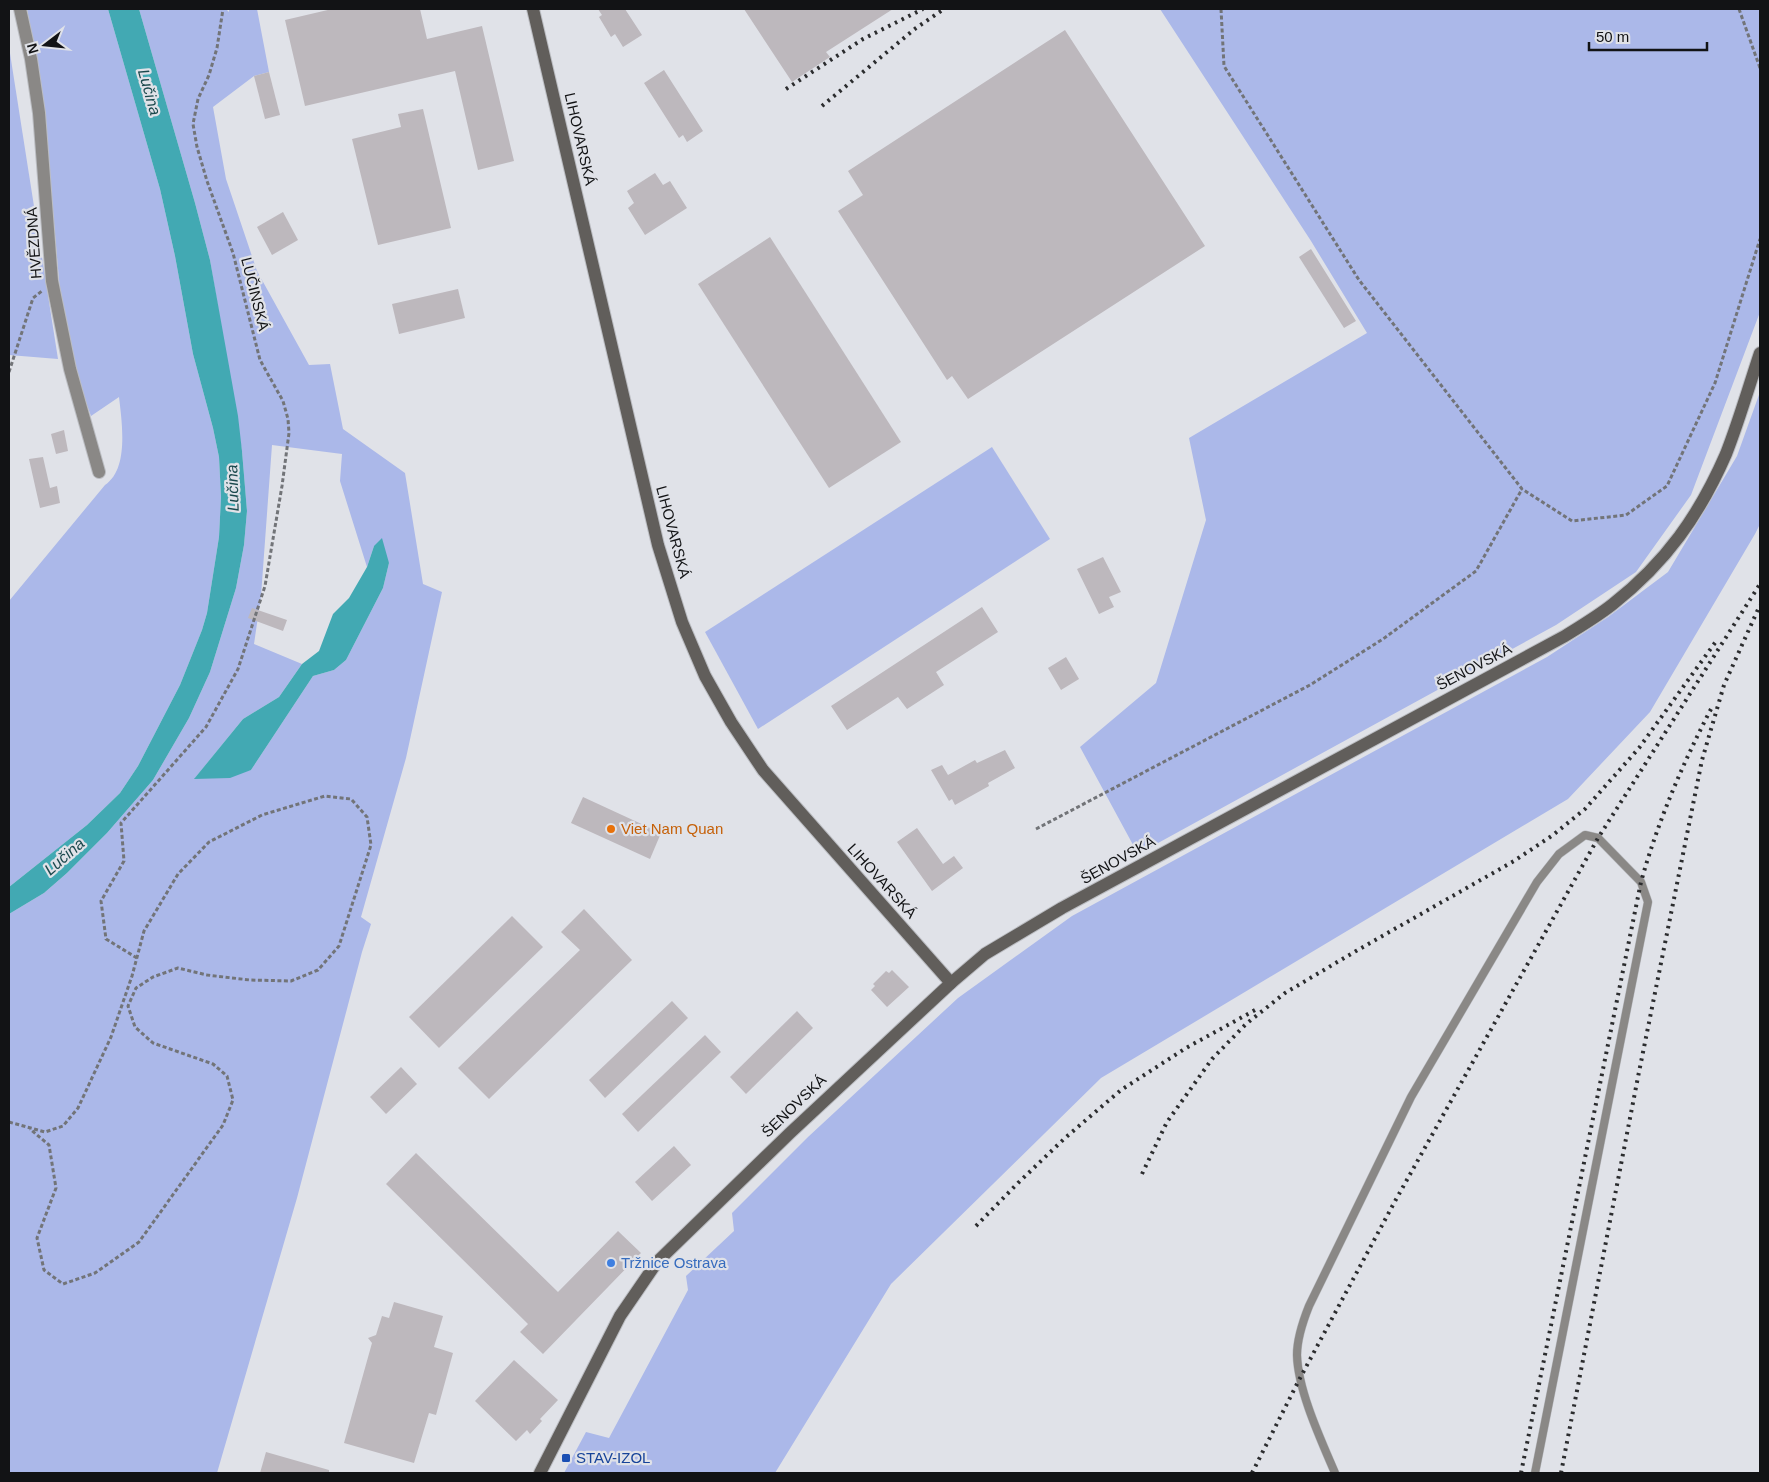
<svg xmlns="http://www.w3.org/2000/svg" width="1769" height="1482" font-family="Helvetica,sans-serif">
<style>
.green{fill:#abb8e9;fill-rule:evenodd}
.water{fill:#42a9b3}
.building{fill:#bdb8bd}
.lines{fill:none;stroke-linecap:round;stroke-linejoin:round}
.lane-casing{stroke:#bbbdc2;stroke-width:9}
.street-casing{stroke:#bbbdc2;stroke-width:14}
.secondary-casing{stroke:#bbbdc2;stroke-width:14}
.path{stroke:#727478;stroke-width:3;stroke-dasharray:4 2.5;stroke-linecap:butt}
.lane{stroke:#8a8886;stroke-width:8}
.street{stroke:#8a8886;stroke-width:12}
.secondary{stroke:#615e5b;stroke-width:12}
.rail{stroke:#2b2c2e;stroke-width:4;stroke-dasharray:2.5 5;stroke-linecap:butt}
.food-dot{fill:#e8710a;stroke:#e0e2e8;stroke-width:2}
.shop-dot{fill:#3f7fe0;stroke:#e0e2e8;stroke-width:2}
.transit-dot{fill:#1a4fb4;stroke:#e0e2e8;stroke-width:2}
.labels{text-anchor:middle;stroke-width:4.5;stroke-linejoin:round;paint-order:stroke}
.street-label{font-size:15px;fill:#121315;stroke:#e0e2e8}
.food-label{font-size:15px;fill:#c56008;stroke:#e0e2e8;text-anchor:start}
.shop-label{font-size:15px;fill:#366cbe;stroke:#e0e2e8;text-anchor:start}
.transit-label{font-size:15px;fill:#164399;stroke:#e0e2e8;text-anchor:start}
.water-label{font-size:16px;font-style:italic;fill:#1b494d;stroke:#e0e2e8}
</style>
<rect width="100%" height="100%" fill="#e0e2e8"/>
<g class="green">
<path d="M27,9H108L160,189L175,256L193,354L213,428L219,457L221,497L219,537L207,613L202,630L180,685L138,766L120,793L87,825L9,887V601L105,485C129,469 122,423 119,397L91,416L81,389L61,302L49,167L37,71Z"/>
<path d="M139,9H226L229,12V9H257L269,72L254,76L213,107L226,179L257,271L309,365L330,364L343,429L405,473L423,584L442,592L406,758L361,917L371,924L362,952L297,1198L217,1473H9V914L44,893L67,873L107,833L153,780L189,718L210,672L236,588L244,545L247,511L242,451L210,260L195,203ZM272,445L342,454L340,481L367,567L374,546L389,563L383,588L346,660L334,670L313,676L251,770L195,778L243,719L279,697L302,664L254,644L261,596Z"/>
<polygon points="1160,9 1760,9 1760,312 1691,495 1636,572 1556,625 1138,854 1080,747 1156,683 1206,520 1189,438 1367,333 1311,241"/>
<polygon points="9,47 58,359 9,355"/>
<polygon points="1760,392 1760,524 1755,534 1650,712 1568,799 1101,1078 891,1284 775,1473 564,1473 586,1432 609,1438 688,1290 686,1276 734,1231 732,1213 808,1137 958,998 1072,916 1547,657 1608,617 1668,572 1737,456"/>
<polygon points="992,447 1050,539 758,729 705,632"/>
</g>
<g class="water">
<polygon points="108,9 139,9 195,203 210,260 238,416 242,451 247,511 244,545 236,588 210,672 189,718 153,780 107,833 67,873 44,893 9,914 9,887 87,825 120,793 138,766 180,685 202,630 207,613 219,537 221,497 219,457 213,428 193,354 175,256 160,189"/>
<polygon points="382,538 389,563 383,588 346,660 334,670 313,676 251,770 230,778 194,779 243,719 279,697 302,664 319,651 333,614 349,598 367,567 374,546"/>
</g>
<g class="building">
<polygon points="332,9 420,9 427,39 482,26 514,161 478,170 455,71 305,106 285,20"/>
<polygon points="598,9 625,9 642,35 623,47 615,34 611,37 599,17 602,15"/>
<polygon points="744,9 893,9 826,52 830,57 792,82"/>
<polygon points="1065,30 1205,246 968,399 952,376 947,380 838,211 863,195 848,171"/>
<polygon points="664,70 703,131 687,142 683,135 679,138 644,83"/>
<polygon points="269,72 280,115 265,119 254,76"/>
<polygon points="423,109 451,228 378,245 352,139 401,127 398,114"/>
<polygon points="655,173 663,185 670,181 687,208 645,235 628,208 634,203 627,191"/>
<polygon points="283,212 298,240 272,255 257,227"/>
<polygon points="770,237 901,442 829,488 698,284"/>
<polygon points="1311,249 1356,321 1344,328 1299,257"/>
<polygon points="458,289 465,318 399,334 392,304"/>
<polygon points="64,430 68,451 56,454 51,434"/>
<polygon points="43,457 50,488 57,486 60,503 40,508 29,459"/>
<polygon points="1103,557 1121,592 1109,597 1114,607 1099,614 1077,569"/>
<polygon points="982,607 998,632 936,672 944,685 907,709 898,697 847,730 831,706"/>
<polygon points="252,608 287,620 283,631 248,618"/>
<polygon points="1066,657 1079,679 1061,690 1048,668"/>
<polygon points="1005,750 1015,768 988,783 989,786 955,805 952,799 949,801 931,770 942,765 948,775 975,760 977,763"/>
<polygon points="583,797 661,833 650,859 571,823"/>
<polygon points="917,828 943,864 954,856 963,868 932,891 897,842"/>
<polygon points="584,909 632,960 489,1099 458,1068 580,950 561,932"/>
<polygon points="512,916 543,947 439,1048 409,1017"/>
<polygon points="892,970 909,987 887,1007 871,990 875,986 873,984 886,971 889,973"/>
<polygon points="672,1001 688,1018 605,1098 589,1080"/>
<polygon points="797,1011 813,1028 746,1094 730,1077"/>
<polygon points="705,1035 721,1052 638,1132 622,1114"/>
<polygon points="401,1067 417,1084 386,1114 370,1097"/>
<polygon points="674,1146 691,1165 652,1201 635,1182"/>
<polygon points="416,1153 558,1292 618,1231 641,1253 543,1354 520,1332 528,1324 386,1184"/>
<polygon points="394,1302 443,1316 434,1347 453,1353 436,1415 429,1413 414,1463 344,1443 372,1343 368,1338 376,1335 382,1316 389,1318"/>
<polygon points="514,1360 558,1400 540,1419 542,1421 530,1434 527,1430 516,1441 475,1401"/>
<polygon points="266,1452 329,1470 329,1473 260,1473"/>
</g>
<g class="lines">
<defs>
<path id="lane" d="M1335,1473C1321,1440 1298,1391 1297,1355C1297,1338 1303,1321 1309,1306L1411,1097L1537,882L1559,854L1585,835L1598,838L1641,882L1648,902L1535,1473"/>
<polyline id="street" points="20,9 31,59 39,113 52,281 70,369 99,472"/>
<g id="secondary">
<polyline points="533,9 658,545 682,622 705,676 731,722 763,770 951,983"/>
<path d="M540,1473L620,1316L657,1262L790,1133L951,983L985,954L1062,908L1565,636C1581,626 1598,616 1613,604C1666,562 1699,516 1726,454C1739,421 1749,386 1760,353"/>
</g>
</defs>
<use href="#lane" class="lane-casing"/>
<use href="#street" class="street-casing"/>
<use href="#secondary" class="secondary-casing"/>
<g class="path">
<polyline points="1221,9 1224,66 1359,280 1522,489 1572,521 1626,515 1667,486 1715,383 1760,239"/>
<polyline points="1739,9 1760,68"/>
<polyline points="9,372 33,298 42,291"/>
<polyline points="1036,829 1310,685 1383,639 1476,571 1522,489"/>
<polyline points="137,958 106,939 101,901 124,861 121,823 206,727 238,669 265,586 282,486 289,433 288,419 283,401 260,360 233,253 207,181 197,147 193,124 198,99 209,75 217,48 223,9"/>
<polyline points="9,1122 45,1132 63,1126 78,1108 111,1037 132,976 144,931 178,874 209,842 262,815 325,796 351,799 367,817 371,845 339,946 318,970 291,981 250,980 207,975 178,968 153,977 136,988 128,1006 135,1027 153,1043 213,1064 227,1076 233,1100 223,1125 139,1242 95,1273 63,1284 44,1270 37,1238 56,1188 49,1145 30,1129"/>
</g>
<use href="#lane" class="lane"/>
<use href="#street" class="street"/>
<use href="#secondary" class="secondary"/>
<g class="rail">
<polyline points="786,89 863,39 923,9"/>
<polyline points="822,106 916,28 944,9"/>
<polyline points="1142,1174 1167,1122 1212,1059 1246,1024 1285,993 1356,951 1514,861 1553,835 1585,809 1639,748 1717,640"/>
<polyline points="976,1226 1018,1183 1065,1138 1121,1090 1186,1048 1257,1009"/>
<polyline points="1252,1473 1299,1380 1394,1203 1598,838 1760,584"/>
<path d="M1521,1473L1641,882C1658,821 1682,765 1711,709"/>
<polyline points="1561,1473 1638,1077 1702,760 1724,685 1760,605"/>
</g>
</g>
<circle class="food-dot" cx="611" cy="829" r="5"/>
<circle class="shop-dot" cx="611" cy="1263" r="5"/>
<rect class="transit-dot" x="561" y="1453" width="10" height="10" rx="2.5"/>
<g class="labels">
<g class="street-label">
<text transform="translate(580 139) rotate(77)" y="5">LIHOVARSKÁ</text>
<text transform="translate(34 243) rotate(-94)" y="5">HVĚZDNÁ</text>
<text transform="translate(255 294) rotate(76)" y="5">LUČINSKÁ</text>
<text transform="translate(673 532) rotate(75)" y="5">LIHOVARSKÁ</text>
<text transform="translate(1474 667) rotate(-28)" y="5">ŠENOVSKÁ</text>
<text transform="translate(1118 860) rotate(-29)" y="5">ŠENOVSKÁ</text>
<text transform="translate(882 881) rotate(48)" y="5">LIHOVARSKÁ</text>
<text transform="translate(794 1106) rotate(-44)" y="5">ŠENOVSKÁ</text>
</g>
<g class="food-label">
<text x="621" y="834">Viet Nam Quan</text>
</g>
<g class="shop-label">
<text x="621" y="1268">Tržnice Ostrava</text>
</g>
<g class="transit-label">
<text x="576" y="1463">STAV-IZOL</text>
</g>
<g class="water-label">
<text transform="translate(150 92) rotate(74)" y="6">Lučina</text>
<text transform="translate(232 488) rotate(-92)" y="6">Lučina</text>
<text transform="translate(64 856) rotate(-41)" y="6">Lučina</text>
</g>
</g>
<rect width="1769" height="1482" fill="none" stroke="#121315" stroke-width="20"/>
<g transform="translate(45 45) rotate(254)" stroke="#e0e2e8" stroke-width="4" paint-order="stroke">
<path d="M0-4L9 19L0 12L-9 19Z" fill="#121315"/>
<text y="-8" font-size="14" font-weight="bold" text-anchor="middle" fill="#121315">N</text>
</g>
<path d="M1589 42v8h118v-8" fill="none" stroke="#121315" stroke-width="2.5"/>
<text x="1596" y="42" font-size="15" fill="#121315" stroke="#e0e2e8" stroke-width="4" paint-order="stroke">50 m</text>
</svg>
